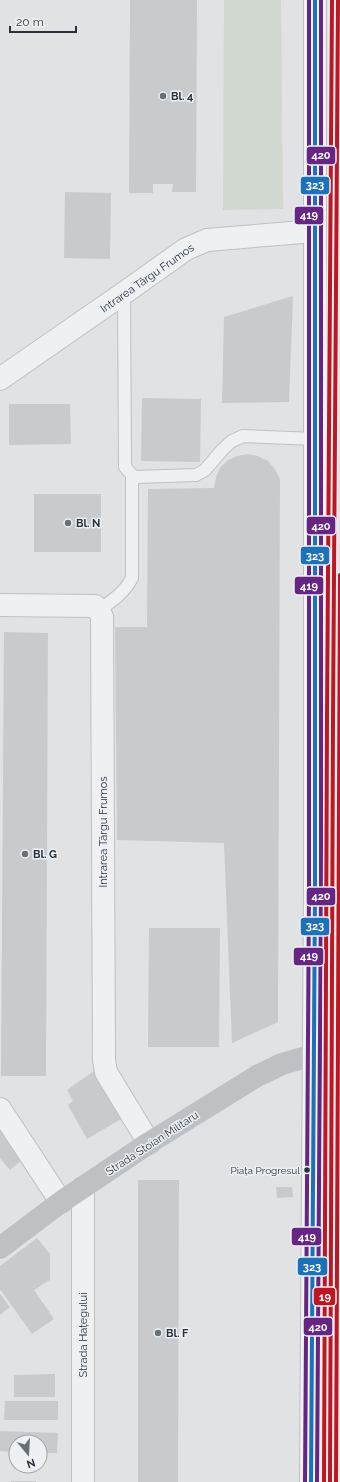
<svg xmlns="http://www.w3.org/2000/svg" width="340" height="1482" font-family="Raleway,sans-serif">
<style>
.green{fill:#d1d8d0}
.building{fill:#c8cacc}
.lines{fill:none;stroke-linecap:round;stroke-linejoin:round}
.lane-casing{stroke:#bec0c2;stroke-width:14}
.street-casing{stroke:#bec0c2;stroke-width:24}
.primary-casing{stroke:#bcbfc2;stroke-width:24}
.lane{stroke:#eff0f1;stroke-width:12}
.street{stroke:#eff0f1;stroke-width:22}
.secondary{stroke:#bec1c4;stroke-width:22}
.primary{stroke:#f4f4f5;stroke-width:22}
.bus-1-casing{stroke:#edf1f4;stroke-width:7}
.bus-2-casing{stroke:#edf1f4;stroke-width:7}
.bus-3-casing{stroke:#edf1f4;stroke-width:7}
.bus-1{stroke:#1d71b8;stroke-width:4}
.bus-2{stroke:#662483;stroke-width:4}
.bus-3{stroke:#662483;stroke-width:4}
.tram-1-casing{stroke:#edf1f4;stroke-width:7}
.tram-2-casing{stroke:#edf1f4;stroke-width:7}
.tram-3-casing{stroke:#edf1f4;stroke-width:7}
.tram-1{stroke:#be1622;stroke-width:4}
.tram-2{stroke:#be1622;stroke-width:4}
.tram-3{stroke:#be1622;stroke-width:4}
.poi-dot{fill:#686f77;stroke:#edf1f4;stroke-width:1.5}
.bus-dot{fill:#28313c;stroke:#edf1f4;stroke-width:1.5}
.labels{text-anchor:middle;stroke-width:3;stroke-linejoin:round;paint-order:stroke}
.bus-label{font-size:10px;fill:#28313c;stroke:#edf1f4;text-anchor:end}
.poi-label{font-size:11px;font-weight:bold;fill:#28313c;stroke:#edf1f4;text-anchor:start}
.street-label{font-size:11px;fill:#28313c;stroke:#edf1f4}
.line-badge{stroke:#edf1f4;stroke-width:1.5}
.badge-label{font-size:11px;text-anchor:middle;font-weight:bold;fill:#fff}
</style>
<rect width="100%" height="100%" fill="#e0e2e4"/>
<polygon class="green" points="224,0 281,0 283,209 223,210"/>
<g class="building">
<polygon points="130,0 197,0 196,192 172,192 173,184 153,184 153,193 129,193"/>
<polygon points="65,192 111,193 110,259 64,258"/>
<polygon points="293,296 289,402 222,403 224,317"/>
<polygon points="142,398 201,399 200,462 141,461"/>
<polygon points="9,404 70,404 71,444 9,445"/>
<polygon points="248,454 258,456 268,461 275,469 280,479 278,1022 232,1043 224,843 117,840 115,627 147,627 148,489 214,488 216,477 220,468 228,460 237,456"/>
<rect x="34" y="494" width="67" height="58"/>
<polygon points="4,632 48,633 46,1076 1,1076"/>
<polygon points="149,928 220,928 219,1047 148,1047"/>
<polygon points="94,1071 123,1118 87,1139 68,1105 73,1101 67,1090"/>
<polygon points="0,1128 24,1158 10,1170 0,1158"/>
<polygon points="138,1180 179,1180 178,1482 138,1482"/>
<polygon points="276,1187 292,1187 293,1197 277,1198"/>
<polygon points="37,1238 50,1254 50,1280 34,1290 54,1319 32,1334 0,1289 0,1266"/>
<polygon points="0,1294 10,1307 0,1315"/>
<polygon points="55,1374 55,1397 14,1397 14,1375"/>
<polygon points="5,1401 58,1401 58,1420 4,1420"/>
<polygon points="0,1431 58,1433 57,1453 40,1453 40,1442 16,1442 16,1452 0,1451"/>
<rect x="11" y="1481" width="25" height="1"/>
</g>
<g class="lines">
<defs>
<g id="lane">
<polyline points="124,293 125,467 132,475 136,477 196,475 205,470 223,449 232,441 243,436 315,439"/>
<path d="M99,610C112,601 124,593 132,578V475"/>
</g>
<g id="street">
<polyline points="0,379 124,293 186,249 207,240 315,231"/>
<polyline points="0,605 95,606 99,610 102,617 104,1060 106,1072 149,1143"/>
<polyline points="314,955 340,956"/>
<polyline points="0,1109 61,1202"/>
<polyline points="83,1188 83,1482"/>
</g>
<polyline id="primary" points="311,1482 315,891 315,0"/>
</defs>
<use href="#lane" class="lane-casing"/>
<use href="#street" class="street-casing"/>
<use href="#primary" class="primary-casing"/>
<use href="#lane" class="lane"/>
<use href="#street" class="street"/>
<polyline class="secondary" points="0,1248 61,1202 149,1143 257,1076 282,1064 313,1055"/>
<use href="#primary" class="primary"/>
<defs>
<polyline id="bus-1" points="311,1482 315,891 315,0"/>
<polyline id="bus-2" points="317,1482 321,891 321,0"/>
<polyline id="bus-3" points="305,1482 309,891 309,0"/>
</defs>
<use href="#bus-1" class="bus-1-casing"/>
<use href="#bus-2" class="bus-2-casing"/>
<use href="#bus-3" class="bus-3-casing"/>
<use href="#bus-1" class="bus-1"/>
<use href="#bus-2" class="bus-2"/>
<use href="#bus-3" class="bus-3"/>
<defs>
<polyline id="tram-1" points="330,1482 333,719 338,0"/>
<polyline id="tram-2" points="336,1482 340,575"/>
<polyline id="tram-3" points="324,1482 327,719 332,0"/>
</defs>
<use href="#tram-1" class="tram-1-casing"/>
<use href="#tram-2" class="tram-2-casing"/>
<use href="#tram-3" class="tram-3-casing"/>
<use href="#tram-1" class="tram-1"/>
<use href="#tram-2" class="tram-2"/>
<use href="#tram-3" class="tram-3"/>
</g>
<g class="poi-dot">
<circle cx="163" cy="96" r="4"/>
<circle cx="68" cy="523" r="4"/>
<circle cx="25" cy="854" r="4"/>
<circle cx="158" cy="1333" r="4"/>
</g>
<circle class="bus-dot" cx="307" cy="1170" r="3.5"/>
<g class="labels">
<g class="bus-label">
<text x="300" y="1174">Piața Progresul</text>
</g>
<g class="poi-label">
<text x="171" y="100">Bl. 4</text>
<text x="76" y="527">Bl. N</text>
<text x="33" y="858">Bl. G</text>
<text x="166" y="1337">Bl. F</text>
</g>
<g class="street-label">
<text transform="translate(147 278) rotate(-35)" y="4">Intrarea Târgu Frumos</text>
<text transform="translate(103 832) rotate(-90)" y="4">Intrarea Târgu Frumos</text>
<text transform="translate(152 1143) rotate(-33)" y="4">Strada Stoian Militaru</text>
<text transform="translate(83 1335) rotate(-90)" y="4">Strada Hațegului</text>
</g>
</g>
<g class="line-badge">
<rect x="306" y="146" width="30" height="19" rx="4" fill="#662483"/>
<rect x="300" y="176" width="30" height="19" rx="4" fill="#1d71b8"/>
<rect x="294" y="206" width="30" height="19" rx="4" fill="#662483"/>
<rect x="306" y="516" width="30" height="19" rx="4" fill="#662483"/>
<rect x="300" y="546" width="30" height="19" rx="4" fill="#1d71b8"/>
<rect x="294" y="576" width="30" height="19" rx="4" fill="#662483"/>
<rect x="306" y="887" width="30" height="19" rx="4" fill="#662483"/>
<rect x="300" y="917" width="30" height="19" rx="4" fill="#1d71b8"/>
<rect x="293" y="947" width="31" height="19" rx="4" fill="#662483"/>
<rect x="291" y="1227" width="31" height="19" rx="4" fill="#662483"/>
<rect x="297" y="1257" width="31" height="19" rx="4" fill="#1d71b8"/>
<rect x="313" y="1287" width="23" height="19" rx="4" fill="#be1622"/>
<rect x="303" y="1317" width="30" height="19" rx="4" fill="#662483"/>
</g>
<g class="badge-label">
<text x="321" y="159">420</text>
<text x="315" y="189">323</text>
<text x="309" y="219">419</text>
<text x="321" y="530">420</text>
<text x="315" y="560">323</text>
<text x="309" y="590">419</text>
<text x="321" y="900">420</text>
<text x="315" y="930">323</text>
<text x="309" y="960">419</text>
<text x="307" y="1241">419</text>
<text x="312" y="1271">323</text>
<text x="325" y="1301">19</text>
<text x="318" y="1331">420</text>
</g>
<g transform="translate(28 1454) rotate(162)"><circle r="19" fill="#edf1f4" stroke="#9ea4aa"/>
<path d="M0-3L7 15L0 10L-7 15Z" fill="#686f77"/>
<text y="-6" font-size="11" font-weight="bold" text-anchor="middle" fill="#28313c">N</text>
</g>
<path d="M10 26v6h66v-6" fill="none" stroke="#28313c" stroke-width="2"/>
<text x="16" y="26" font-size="12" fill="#28313c" stroke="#edf1f4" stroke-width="3" paint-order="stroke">20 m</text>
</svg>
